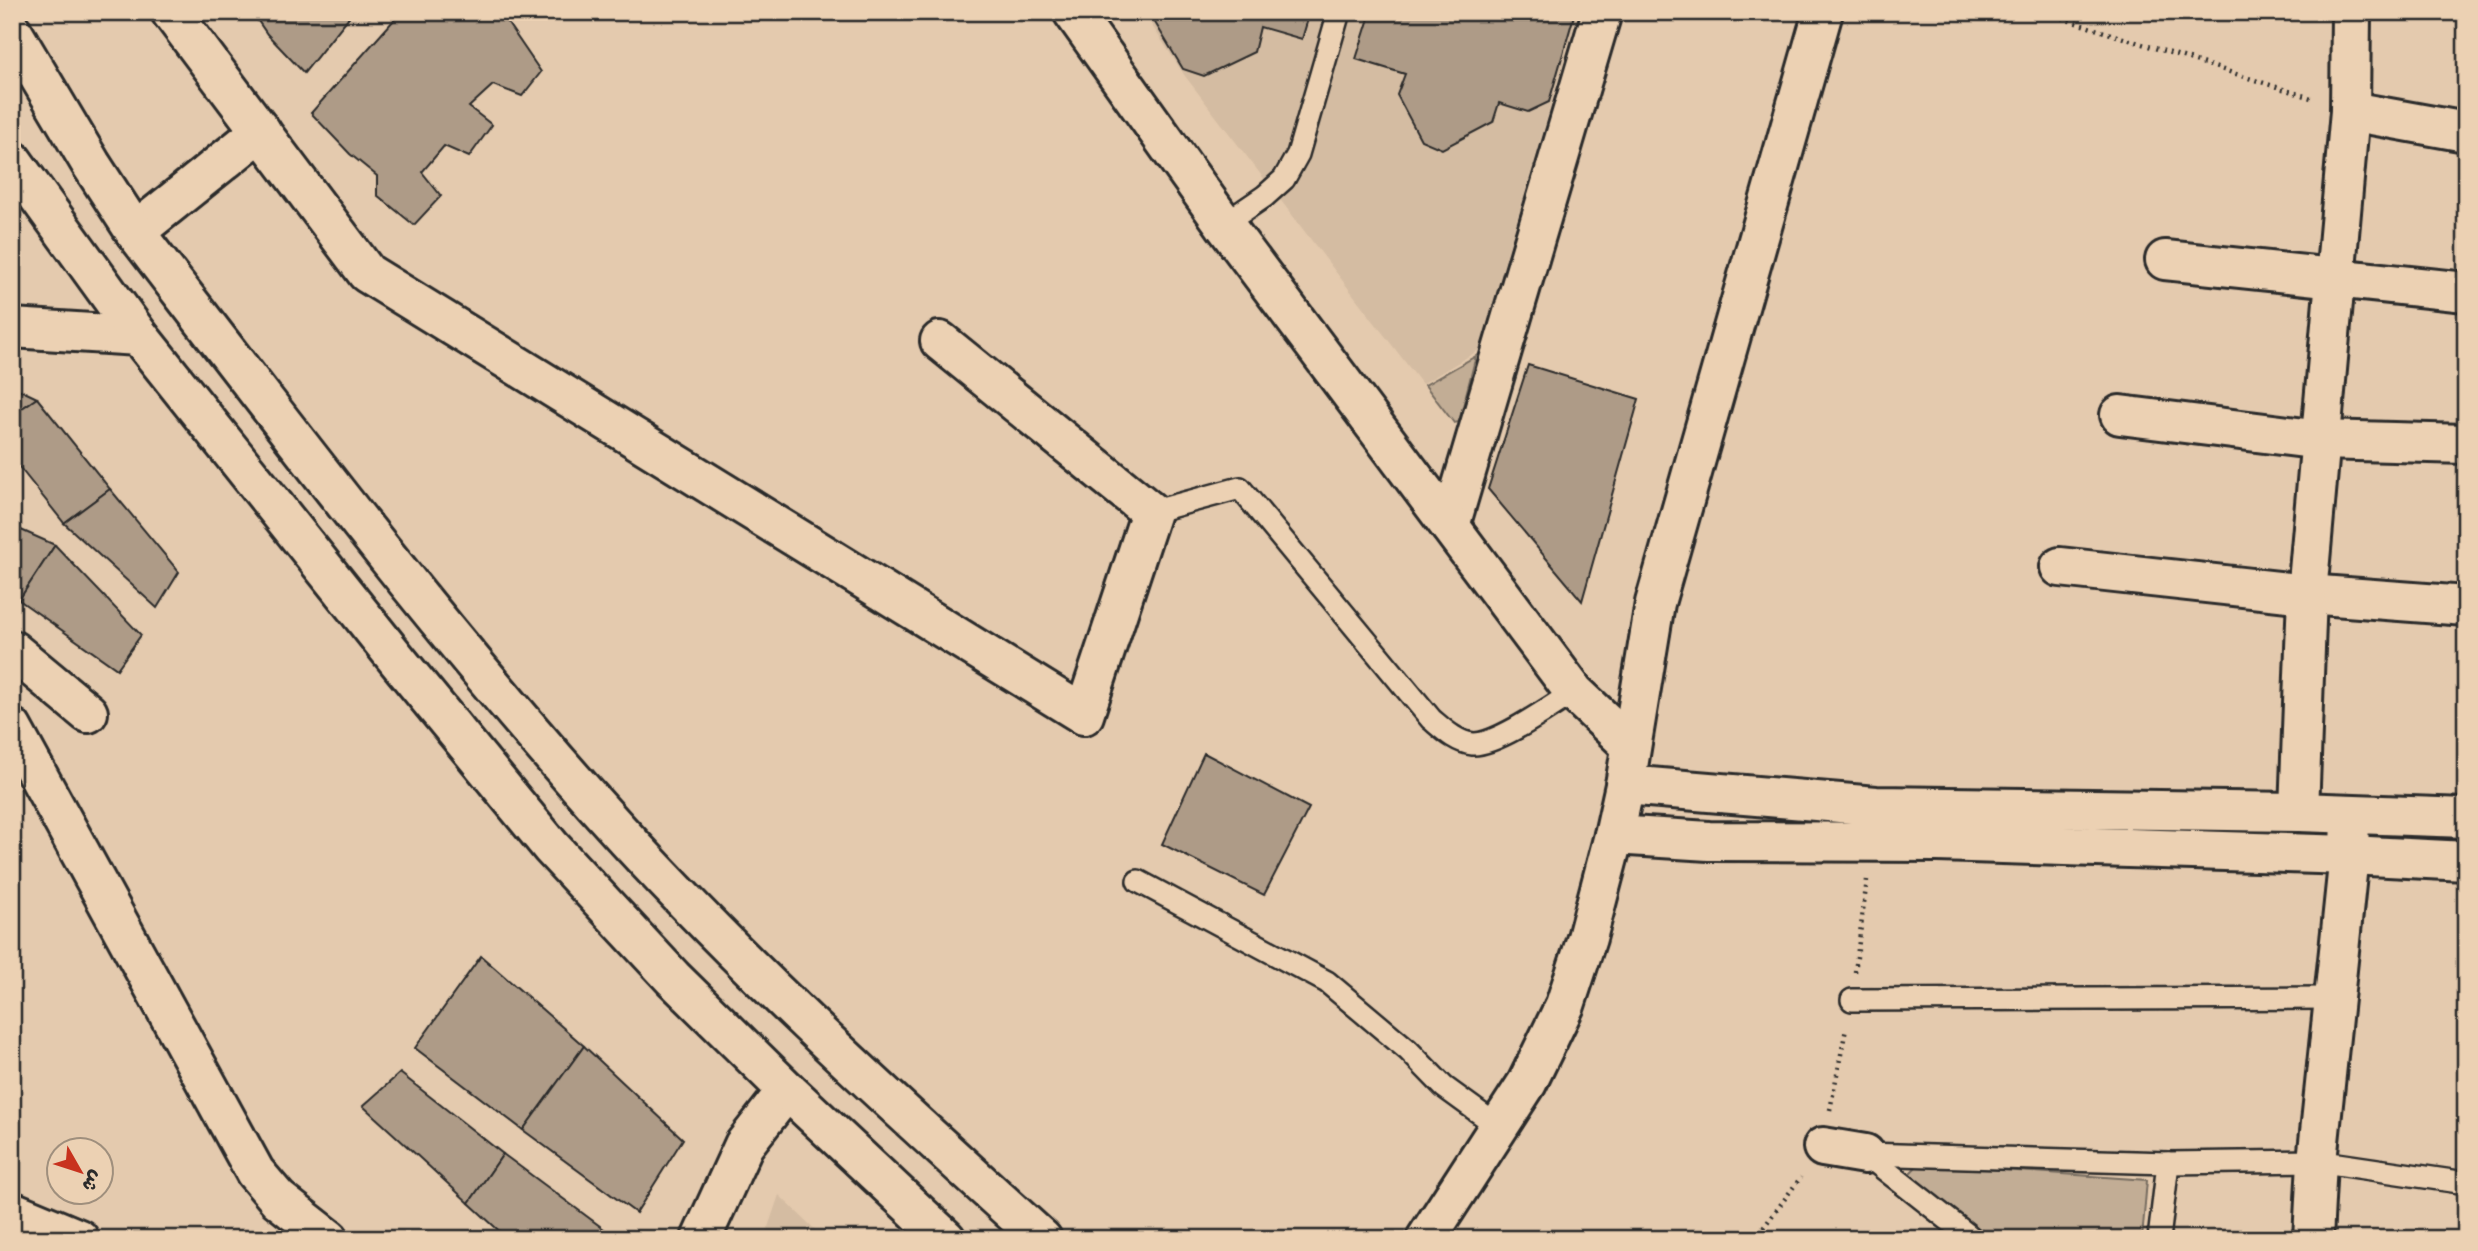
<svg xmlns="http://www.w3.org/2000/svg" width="2478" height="1251" font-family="Dekko,'Playpen Sans Arabic',sans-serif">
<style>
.built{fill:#d4bca2}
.green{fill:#c2ad95;stroke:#766c60;stroke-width:2}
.building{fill:#ae9b87;stroke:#2b2b2b;stroke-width:2}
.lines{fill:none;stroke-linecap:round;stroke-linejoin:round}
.lane-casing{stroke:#2b2b2b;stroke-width:26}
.street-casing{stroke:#2b2b2b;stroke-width:44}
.secondary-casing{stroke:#2b2b2b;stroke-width:44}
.primary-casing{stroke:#2b2b2b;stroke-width:44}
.path{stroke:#2b2b2b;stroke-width:4.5;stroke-dasharray:2 5;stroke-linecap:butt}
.lane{stroke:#ecd1b3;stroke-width:21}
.street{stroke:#ecd1b3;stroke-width:38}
.secondary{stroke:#ecd1b3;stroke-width:38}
.primary{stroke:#ecd1b3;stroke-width:38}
</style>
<rect width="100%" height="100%" fill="#e4caae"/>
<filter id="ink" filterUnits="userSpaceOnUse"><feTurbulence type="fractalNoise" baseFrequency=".0143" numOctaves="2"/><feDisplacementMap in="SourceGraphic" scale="14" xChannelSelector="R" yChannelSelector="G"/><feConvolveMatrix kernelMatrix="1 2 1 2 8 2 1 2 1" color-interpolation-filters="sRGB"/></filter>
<g filter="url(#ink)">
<g class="built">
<polygon points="1143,12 1578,12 1479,350 1422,384 1185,76"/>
<polygon points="779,1195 825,1239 764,1239"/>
</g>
<g class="green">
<polygon points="1476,356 1459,422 1454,423 1425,385"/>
<polygon points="1919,1164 2147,1180 2142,1239 1991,1239 1909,1174"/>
</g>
<g class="building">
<polygon points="252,12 353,12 304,73 267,34"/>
<polygon points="401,12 500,12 541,72 522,96 493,85 469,107 492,125 469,157 444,146 422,172 441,196 414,225 377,195 377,176 350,154 311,113"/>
<polygon points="1157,12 1310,12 1302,39 1260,27 1254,52 1204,76 1183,69 1154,21"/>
<polygon points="1371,12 1575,12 1549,102 1528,112 1499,103 1493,122 1442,149 1421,140 1397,95 1405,74 1356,59"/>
<polygon points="1528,365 1639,399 1582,601 1488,489"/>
<polygon points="12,386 37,398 12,415"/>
<polygon points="37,398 110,489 64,523 12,458 12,415"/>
<polygon points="110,489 179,572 157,608 64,523"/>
<polygon points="12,526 55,545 19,600 12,597"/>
<polygon points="55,545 141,635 117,669 19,600"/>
<polygon points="1204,753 1309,808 1264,895 1162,844"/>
<polygon points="481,956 584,1046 523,1130 415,1048"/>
<polygon points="584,1046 683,1139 636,1213 523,1130"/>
<polygon points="400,1073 503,1154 469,1203 363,1106"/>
<polygon points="503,1154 616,1238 616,1239 508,1239 469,1203"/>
</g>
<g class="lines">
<defs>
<g id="lane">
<polyline points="1224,224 1265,196 1284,179 1298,154 1339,12"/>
<path d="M1151,512L1240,488L1431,719C1443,729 1456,742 1473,744C1497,745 1552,706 1574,692"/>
<polyline points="1138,881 1327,982 1408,1050 1444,1087 1499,1127"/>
<polyline points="1852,1000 2333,998"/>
<polyline points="1865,1154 2168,1163 2317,1161 2466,1183"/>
<polyline points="1865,1154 1973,1239"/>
<polyline points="2159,1239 2168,1163"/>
</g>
<g id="street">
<polyline points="171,12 367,273 1084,715 1151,512 940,341"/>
<polyline points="2350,111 2466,132"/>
<polyline points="135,232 261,131"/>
<polyline points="2165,260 2466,292"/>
<polyline points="12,328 139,336"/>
<polyline points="2120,415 2321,440 2466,444"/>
<polyline points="1450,526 1602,12"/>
<polyline points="2060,567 2307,594 2466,606"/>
<polyline points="12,650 88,713"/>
<polyline points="12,728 255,1172 278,1199 329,1239"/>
<polyline points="2299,812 2307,594 2350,111 2351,12"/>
<polyline points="1823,1147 1865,1154"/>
<polyline points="12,1211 79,1239"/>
<polyline points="701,1239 744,1145 787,1090"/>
<polyline points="2313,1239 2317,1161 2349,855 2350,814"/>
</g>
<g id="secondary">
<polyline points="1073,12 1224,224 1574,692 1630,745"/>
<polyline points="1625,785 1876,806 2299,812 2466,818"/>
<polyline points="1614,835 1709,841 1938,842 2349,855 2466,861"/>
<polyline points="1426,1239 1527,1083 1565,1005 1587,938 1614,835 1625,785 1655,603 1823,12"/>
</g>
<g id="primary">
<path d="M12,31L91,164L135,232C286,428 436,627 601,811C738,964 890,1101 1042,1239"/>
<polyline points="12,160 139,336 399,662 551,847 673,978 787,1090 946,1239"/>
</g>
</defs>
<use href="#lane" class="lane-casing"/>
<use href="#street" class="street-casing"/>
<use href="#secondary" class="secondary-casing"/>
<use href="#primary" class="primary-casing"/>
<g class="path">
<polyline points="2042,12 2311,98"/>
<polyline points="1855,972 1867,880"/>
<polyline points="1830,1110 1846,1029"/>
<polyline points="1755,1239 1801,1177"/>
</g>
<use href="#lane" class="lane"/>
<use href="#street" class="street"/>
<use href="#secondary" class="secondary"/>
<use href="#primary" class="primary"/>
</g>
</g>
<rect width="2478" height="1251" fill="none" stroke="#ecd1b3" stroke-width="42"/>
<rect x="21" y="21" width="2436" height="1209" fill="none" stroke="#2b2b2b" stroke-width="2.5" filter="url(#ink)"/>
<g transform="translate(80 1171) rotate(129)"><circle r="33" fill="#ecd1b3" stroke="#9f8f7d" stroke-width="2"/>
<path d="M0-5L12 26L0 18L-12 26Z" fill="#c8321e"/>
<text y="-10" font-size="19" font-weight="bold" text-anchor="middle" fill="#2b2b2b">ش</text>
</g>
</svg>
